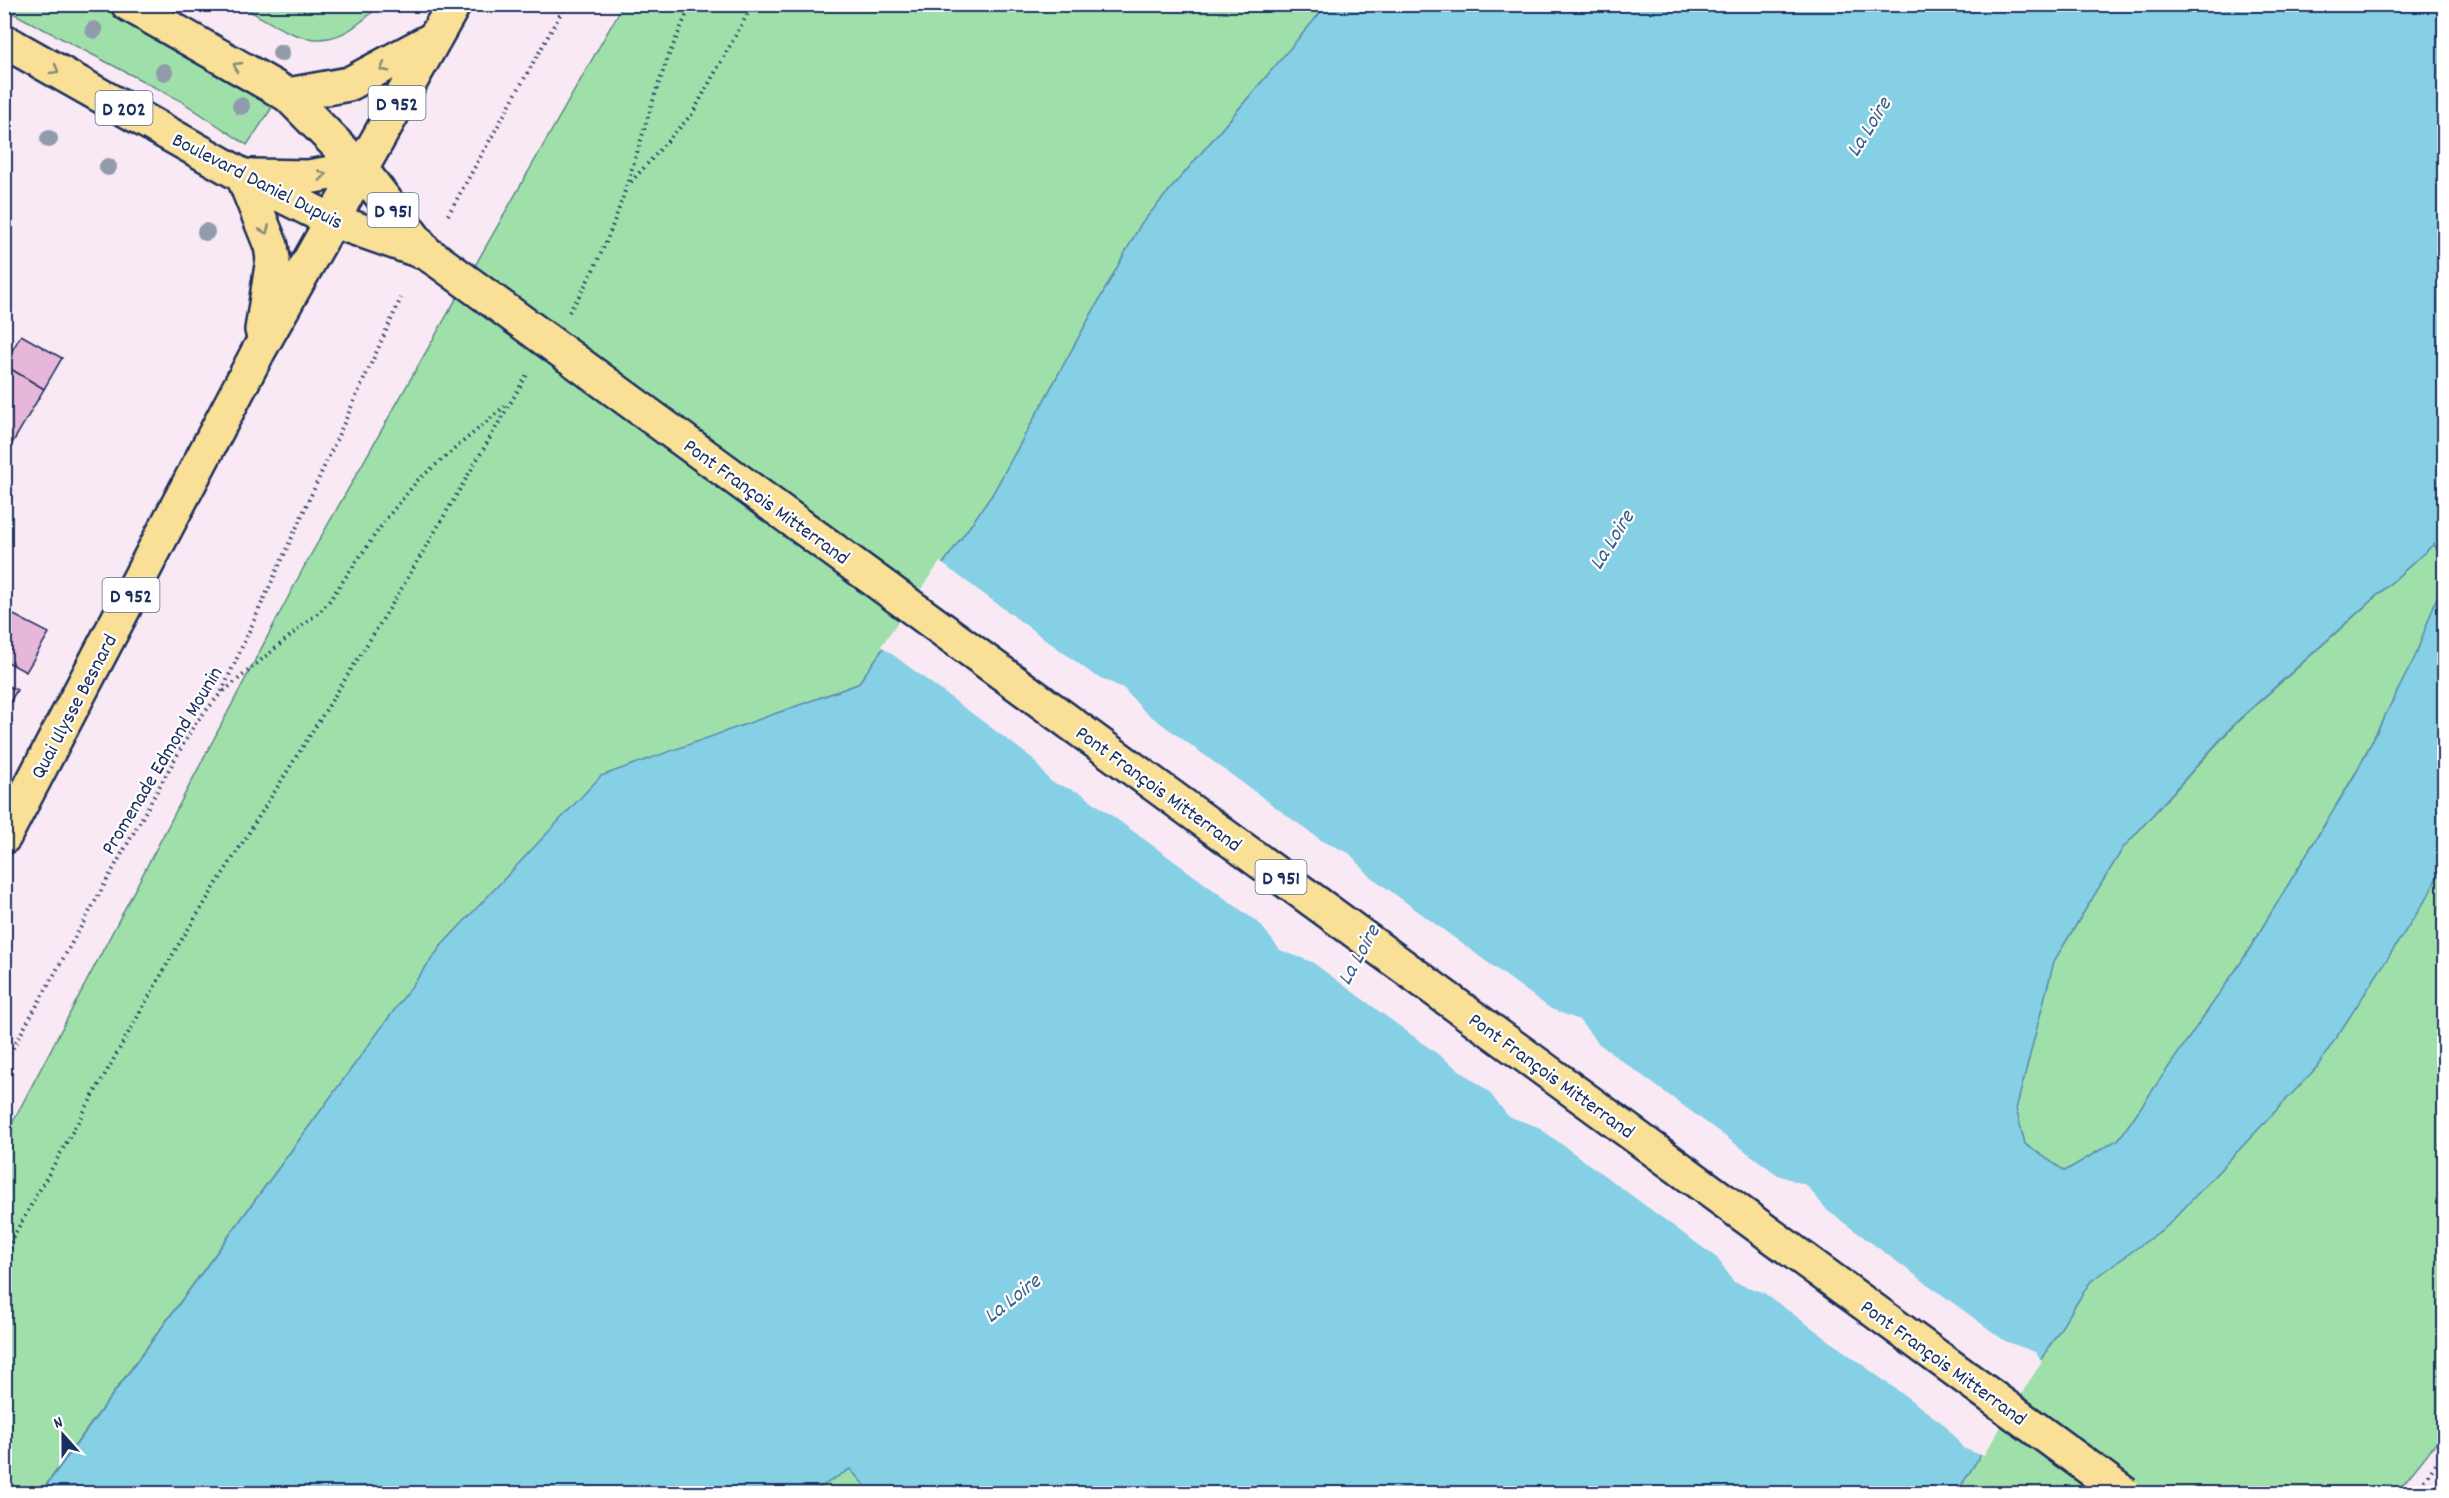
<svg xmlns="http://www.w3.org/2000/svg" width="2449" height="1498" font-family="Dekko,sans-serif">
<style>
.green{fill:#9fe0aa;stroke:#5d8884;stroke-width:1.5}
.water{fill:#86d0e6;stroke:#5b90b0;stroke-width:1.5}
.pier{fill:#f8e9f4}
.building{fill:#e6b7da;stroke:#1b2f5e;stroke-width:1.5}
.lines{fill:none;stroke-linecap:round;stroke-linejoin:round}
.primary-casing{stroke:#1b2f5e;stroke-width:38}
.path{stroke:#1b2f5e;stroke-width:4;stroke-dasharray:1.5 4.5;stroke-linecap:butt}
.primary{stroke:#f9e096;stroke-width:33}
.primary-bridge-casing{stroke:#1b2f5e;stroke-width:38;stroke-linecap:butt}
.primary-bridge{stroke:#f9e096;stroke-width:33}
.tree{fill:#919bac}
.oneway{stroke:#8a887a}
.labels{text-anchor:middle;stroke-width:4.5;stroke-linejoin:round;paint-order:stroke}
.shield{fill:#fff;stroke:#5f6d8e;stroke-width:1.5}
.shield-label{font-size:20px;font-weight:bold;fill:#1b2f5e}
.street-label{font-size:21px;fill:#1b2f5e;stroke:#fff}
.water-label{font-size:22px;font-style:italic;fill:#3b5f87;stroke:#fff}
</style>
<rect width="100%" height="100%" fill="#f8e9f4"/>
<filter id="ink" filterUnits="userSpaceOnUse"><feTurbulence type="fractalNoise" baseFrequency=".0167" numOctaves="2"/><feDisplacementMap in="SourceGraphic" scale="12" xChannelSelector="R" yChannelSelector="G"/><feConvolveMatrix kernelMatrix="1 2 1 2 8 2 1 2 1" color-interpolation-filters="sRGB"/></filter>
<g filter="url(#ink)">
<g class="green">
<polygon points="4,5 98,5 269,102 271,109 247,145 181,101 5,9"/>
<path d="M239,5H379C373,12 366,18 358,24C315,58 280,27 239,5Z"/>
<polygon points="623,5 1327,5 1141,224 992,495 858,684 601,777 442,945 40,1493 5,1494 5,1137 305,565"/>
<polygon points="2434,544 2444,561 2444,578 2415,657 2355,774 2242,961 2119,1139 2065,1171 2025,1144 2016,1109 2054,961 2123,848 2236,723"/>
<polygon points="2444,862 2444,1433 2396,1493 1952,1494 1959,1489 2090,1282 2167,1226 2317,1067 2428,896"/>
<polygon points="850,1469 872,1493 809,1494 811,1491"/>
</g>
<polygon class="water" points="1327,5 2444,5 2444,561 2434,544 2235,723 2123,848 2054,961 2016,1109 2025,1144 2065,1171 2119,1139 2242,961 2355,775 2415,657 2444,578 2444,862 2428,896 2317,1067 2167,1226 2090,1282 1959,1489 1952,1493 872,1494 850,1469 809,1494 40,1494 442,945 601,776 858,684 992,495 1141,224"/>
<polygon class="pier" points="940,562 1094,675 1123,688 1144,711 1322,841 1349,853 1370,876 1551,1009 1579,1020 1599,1044 1778,1175 1806,1185 1828,1211 2005,1341 2035,1352 2042,1361 1983,1456 1963,1448 1945,1425 1764,1293 1734,1282 1717,1258 1538,1127 1508,1116 1488,1091 1312,962 1280,950 1260,924 1081,793 1051,782 1032,758 881,646"/>
<g class="building">
<polygon points="21,335 62,358 44,389 4,365"/>
<polygon points="4,365 44,389 6,454 4,453"/>
<polygon points="4,610 49,633 26,672 4,660"/>
<polygon points="4,684 17,690 4,712"/>
</g>
<g class="lines">
<defs>
<g id="primary">
<polyline points="128,4 288,95 360,168 426,253"/>
<polyline points="4,41 243,176 331,220 426,253 437,260"/>
<polyline points="288,95 349,84 433,39"/>
<polyline points="243,176 271,246 273,259 262,330"/>
<polyline points="251,176 308,177 360,168"/>
<polyline points="4,837 258,352 454,4"/>
</g>
</defs>
<use href="#primary" class="primary-casing"/>
<g class="path">
<polyline points="631,182 692,114 753,4"/>
<polyline points="448,215 566,4"/>
<path d="M569,312C623,230 635,144 669,55C676,38 684,21 691,4"/>
<polyline points="224,691 325,607 386,519 418,480 505,406"/>
<polyline points="4,1064 194,725 221,693 401,298"/>
<polyline points="4,1253 177,947 393,603 528,373"/>
<polyline points="2413,1494 2444,1454"/>
</g>
<use href="#primary" class="primary"/>
<defs>
<polyline id="primary-bridge" points="437,260 2125,1494"/>
</defs>
<use href="#primary-bridge" class="primary-bridge-casing"/>
<use href="#primary-bridge" class="primary-bridge"/>
</g>
<g class="tree">
<circle cx="94" cy="30" r="9"/>
<circle cx="281" cy="53" r="9"/>
<circle cx="164" cy="72" r="9"/>
<circle cx="241" cy="106" r="9"/>
<circle cx="49" cy="139" r="9"/>
<circle cx="108" cy="167" r="9"/>
<circle cx="206" cy="232" r="9"/>
</g>
<defs><path id="oneway-chevron" d="M-2-3.5L2.5 0L-2 3.5" fill="none" stroke-width="1.6" stroke-linecap="round" stroke-linejoin="round" transform="scale(1.5)"/></defs>
<g class="oneway">
<use href="#oneway-chevron" transform="translate(237 66) rotate(-150)"/>
<use href="#oneway-chevron" transform="translate(384 68) rotate(152)"/>
<use href="#oneway-chevron" transform="translate(55 70) rotate(30)"/>
<use href="#oneway-chevron" transform="translate(322 175) rotate(-9)"/>
<use href="#oneway-chevron" transform="translate(265 230) rotate(68)"/>
</g>
</g>
<g class="labels">
<g class="shield">
<rect x="368.5" y="86" width="57" height="34" rx="4.5"/>
<rect x="95.5" y="91" width="57" height="34" rx="4.5"/>
<rect x="367.5" y="193" width="51" height="34" rx="4.5"/>
<rect x="102.5" y="578" width="57" height="34" rx="4.5"/>
<rect x="1255.5" y="860" width="51" height="34" rx="4.5"/>
</g>
<g class="shield-label">
<text x="397" y="110">D 952</text>
<text x="124" y="115">D 202</text>
<text x="393" y="217">D 951</text>
<text x="131" y="602">D 952</text>
<text x="1281" y="884">D 951</text>
</g>
<g class="street-label">
<text transform="translate(258 180) rotate(27)" y="7">Boulevard Daniel Dupuis</text>
<text transform="translate(767 501) rotate(36)" y="7">Pont François Mitterrand</text>
<text transform="translate(73 706) rotate(-62)" y="7">Quai Ulysse Besnard</text>
<text transform="translate(161 760) rotate(-59)" y="7">Promenade Edmond Mounin</text>
<text transform="translate(1159 788) rotate(36)" y="7">Pont François Mitterrand</text>
<text transform="translate(1552 1075) rotate(36)" y="7">Pont François Mitterrand</text>
<text transform="translate(1944 1362) rotate(36)" y="7">Pont François Mitterrand</text>
</g>
<g class="water-label">
<text transform="translate(1867 126) rotate(-58)" y="8">La Loire</text>
<text transform="translate(1610 539) rotate(-58)" y="8">La Loire</text>
<text transform="translate(1357 954) rotate(-61)" y="8">La Loire</text>
<text transform="translate(1011 1297) rotate(-38)" y="8">La Loire</text>
</g>
</g>
<rect width="2449" height="1498" fill="none" stroke="#fff" stroke-width="24"/>
<rect x="12" y="12" width="2425" height="1474" fill="none" stroke="#1b2f5e" stroke-width="2" filter="url(#ink)"/>
<g transform="translate(63 1435) rotate(339)" stroke="#ffffff" stroke-width="4.5" paint-order="stroke">
<path d="M0-4.5L10 22L0 15L-10 22Z" fill="#1b2f5e"/>
<text y="-9" font-size="16" font-weight="bold" text-anchor="middle" fill="#1b2f5e">N</text>
</g>
</svg>
